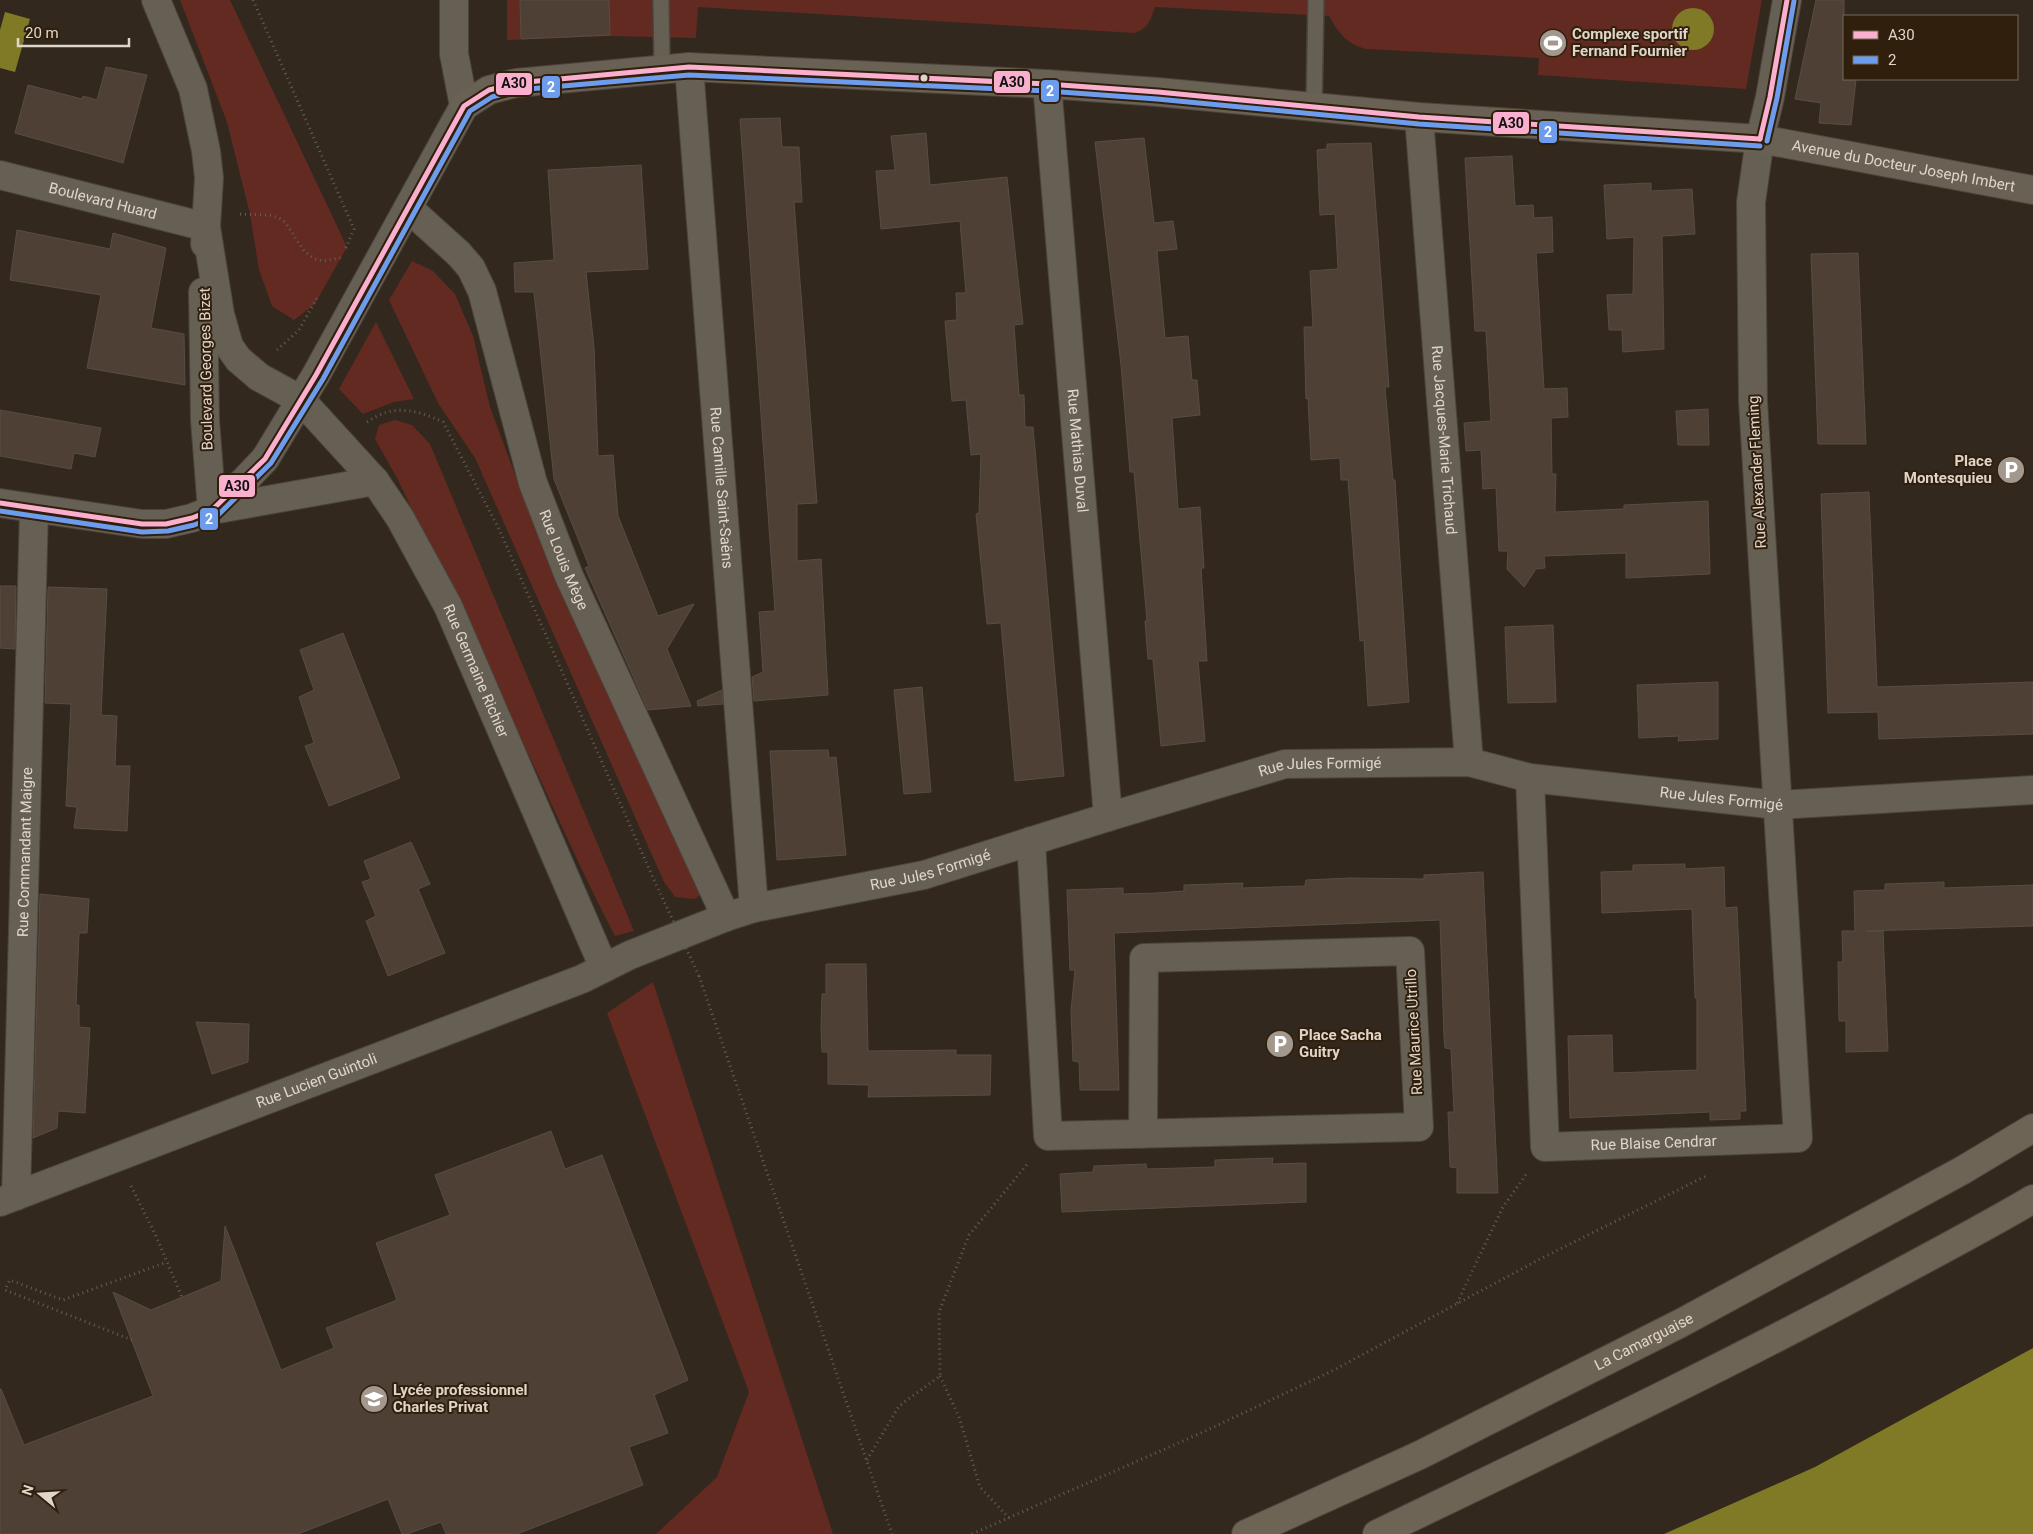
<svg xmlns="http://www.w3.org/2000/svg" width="2033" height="1534" font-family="Roboto,sans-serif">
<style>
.green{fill:#622a21}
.water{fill:#807a26}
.building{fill:#4e4035;stroke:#574d47}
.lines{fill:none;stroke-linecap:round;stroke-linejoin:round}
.lane-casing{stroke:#4c443b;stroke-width:18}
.street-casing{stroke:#4c443b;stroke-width:30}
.secondary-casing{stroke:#4c443b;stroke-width:30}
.highway-casing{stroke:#4c443b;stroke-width:30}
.path{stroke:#655f55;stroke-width:3;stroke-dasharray:1 4;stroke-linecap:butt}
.lane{stroke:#655f54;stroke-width:15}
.street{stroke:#655f54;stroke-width:28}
.secondary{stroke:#686154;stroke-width:28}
.highway{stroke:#6e6455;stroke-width:28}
.path-bridge{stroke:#655f55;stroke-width:3;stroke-dasharray:1 4;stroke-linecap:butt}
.bus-1-casing{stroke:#301f0d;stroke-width:9}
.bus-2-casing{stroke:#301f0d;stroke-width:9}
.bus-1{stroke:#faafce;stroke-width:5}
.bus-2{stroke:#6e9cec;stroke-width:5}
.bus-dot{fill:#e0d5c9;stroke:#301f0d;stroke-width:2}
.labels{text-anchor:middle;stroke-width:4;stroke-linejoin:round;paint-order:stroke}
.poi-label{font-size:15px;font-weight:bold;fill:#e0d5c9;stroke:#301f0d;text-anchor:start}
.street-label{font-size:15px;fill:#e0d5c9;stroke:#301f0d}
.line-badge{stroke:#301f0d;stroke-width:2}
.badge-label{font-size:14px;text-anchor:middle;font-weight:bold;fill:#fff}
.pale-badge-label{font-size:14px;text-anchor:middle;font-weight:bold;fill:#111}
</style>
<rect width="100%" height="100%" fill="#32281e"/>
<g class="green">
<polygon points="180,0 230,0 347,247 315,304 294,320 272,306 259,270 250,214 227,122"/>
<path d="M507,0H1762L1746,89L1538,75L1539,58L1366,49C1347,44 1338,33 1329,16L1155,7C1151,19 1148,29 1134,33L698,7L696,38L609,36L507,40Z"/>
<polygon points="412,261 433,271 455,294 473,336 490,407 519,485 703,893 695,899 675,897 664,882 475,458 438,403 389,300"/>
<polygon points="376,322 414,399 394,402 363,414 339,389"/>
<path d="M395,420L412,425L430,444L634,931L615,936C583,875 556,813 527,751C484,660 441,570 398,480L375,439L379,425Z"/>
<polygon points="653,982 833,1534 656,1534 717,1477 749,1392 607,1013"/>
</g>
<g class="water">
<circle cx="1693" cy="29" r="21"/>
<polygon points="5,12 30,19 15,72 0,68 0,30"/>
<polygon points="2033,1348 2033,1534 1664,1534 1815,1467"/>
</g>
<g class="building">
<polygon points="520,0 609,0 610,35 521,39"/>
<polygon points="1816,0 1844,0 1844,79 1856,79 1851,125 1819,123 1821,103 1795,99"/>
<polygon points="106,67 147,75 123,163 15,133 28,85 82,99 83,96 97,100"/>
<polygon points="780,118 782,147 799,147 802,202 794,202 817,503 797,504 797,561 821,559 828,695 754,701 752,677 763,672 759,612 775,611 740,119"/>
<polygon points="926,133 930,185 1007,177 1023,324 1014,325 1019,395 1024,395 1025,427 1033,427 1064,776 1015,781 1001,623 987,624 976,514 979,513 981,454 971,455 966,400 952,401 945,321 957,320 956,293 966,293 960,221 881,229 876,171 895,170 891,136"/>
<polygon points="1144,138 1154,223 1173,221 1177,249 1157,251 1165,338 1188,336 1192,380 1197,380 1200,415 1172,418 1178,509 1200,507 1204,568 1201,568 1207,661 1198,661 1205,741 1161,746 1153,659 1148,659 1145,621 1147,621 1134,472 1130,472 1121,365 1095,142"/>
<polygon points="1371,143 1389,387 1385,387 1393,480 1395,480 1409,702 1368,706 1364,640 1360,641 1348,480 1341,480 1340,458 1311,460 1308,398 1306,399 1304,327 1313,327 1310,271 1338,269 1335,214 1320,215 1317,150 1327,149 1327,144"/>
<polygon points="1512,156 1515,206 1533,205 1534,218 1552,217 1553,252 1536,253 1544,389 1567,388 1568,417 1551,418 1552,474 1556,474 1555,512 1624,509 1624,505 1708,501 1710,574 1626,578 1626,553 1544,556 1545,568 1536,569 1524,587 1507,569 1508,551 1499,551 1496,488 1483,489 1481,450 1466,451 1464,423 1491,421 1486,331 1475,331 1465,158"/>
<polygon points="641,165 648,269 586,272 594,348 598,456 613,455 618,516 658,616 694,604 667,649 691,706 648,710 585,568 589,566 554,479 534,292 515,292 514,263 554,260 548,170"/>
<polygon points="1651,183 1651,191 1692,189 1695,234 1662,236 1664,349 1623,352 1622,330 1609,330 1607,295 1633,294 1634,237 1607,239 1604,185"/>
<polygon points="17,230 110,249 113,233 166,248 151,328 184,334 185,385 87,368 101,295 10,280"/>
<polygon points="1858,253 1866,444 1818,444 1811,254"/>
<polygon points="1708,409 1709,445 1678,445 1676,411"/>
<polygon points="0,410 101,428 95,457 74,453 71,469 0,456"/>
<polygon points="1869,492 1877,687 2033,682 2033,734 1879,739 1878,712 1828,713 1821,494"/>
<polygon points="0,586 16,586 15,649 0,648"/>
<polygon points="48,587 107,589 101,715 117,716 115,766 130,766 127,831 74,828 77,807 66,806 71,704 45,703"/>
<polygon points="1553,625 1556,702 1508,703 1505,627"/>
<polygon points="343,633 400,778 329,806 305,746 314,743 299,697 314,690 300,650"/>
<polygon points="1718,682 1718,739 1678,741 1679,736 1639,738 1637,685"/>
<polygon points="922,687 931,792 904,794 894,690"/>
<polygon points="722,690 723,704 698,706 697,701"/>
<polygon points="828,750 829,758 836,757 846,855 777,860 770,751"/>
<polygon points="411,842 430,884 418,889 445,953 388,976 366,921 376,916 362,882 371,879 364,861"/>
<polygon points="1685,864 1685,869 1724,867 1725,908 1737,907 1746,1111 1740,1111 1740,1119 1710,1120 1710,1112 1570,1118 1568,1036 1612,1035 1613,1073 1697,1070 1697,998 1695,998 1692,909 1602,913 1601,872 1633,871 1633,865"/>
<polygon points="1483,872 1498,1193 1457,1193 1457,1168 1450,1167 1448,1112 1454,1112 1451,1049 1445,1048 1444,1037 1440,920 1114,933 1119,1090 1080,1090 1079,1062 1073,1061 1071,1011 1075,970 1070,970 1067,890 1123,888 1123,894 1156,893 1184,891 1184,885 1243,883 1242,888 1305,886 1306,880 1351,878 1424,879 1424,875"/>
<polygon points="1944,882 1944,888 2033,885 2033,926 1866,931 1883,931 1888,1051 1846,1052 1846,1021 1839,1021 1838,962 1843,962 1842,931 1855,931 1854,891 1885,890 1885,884"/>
<polygon points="40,894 89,899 87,933 79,933 76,1005 79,1005 79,1027 90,1028 85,1113 58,1111 57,1128 33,1138"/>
<polygon points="826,964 866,964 868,1051 956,1050 956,1055 991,1055 990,1095 868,1097 869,1085 828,1084 828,1052 822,1052 821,1027 822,994 826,994"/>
<polygon points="196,1022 249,1024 248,1062 212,1074"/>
<polygon points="551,1131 565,1169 602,1155 688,1380 654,1395 668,1433 629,1447 643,1485 517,1534 446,1534 441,1522 407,1534 402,1534 388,1499 298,1534 0,1534 0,1389 1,1389 24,1445 153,1396 113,1292 151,1310 221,1281 225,1226 281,1370 334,1348 326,1328 397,1300 376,1243 450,1215 435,1175"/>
<polygon points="1273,1158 1272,1164 1306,1163 1306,1202 1062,1212 1060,1174 1093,1172 1094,1166 1146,1164 1147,1169 1182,1168 1215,1167 1215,1160"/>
</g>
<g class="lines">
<defs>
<g id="lane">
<polyline points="661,0 662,68"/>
<polyline points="1314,107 1316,0"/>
</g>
<g id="street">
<polyline points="156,0 193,89 206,151 209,178 205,244"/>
<path id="s1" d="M689,67L754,908"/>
<path id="s2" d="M1047,84L1108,817"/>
<path id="s3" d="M1419,117L1469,762"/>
<path id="s4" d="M0,175L206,227"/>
<path id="s5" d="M408,208L459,254L471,268L482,291L533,483L569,576L726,917"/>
<path id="s6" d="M206,227L220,314L229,346L238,359L259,377L301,400L375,481L400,518L448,606L604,968"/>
<polyline points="203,292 205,420 212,510"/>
<polyline points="0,503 142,524 166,524 192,518 212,510 245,480 265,459 316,375 464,106 454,54 454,0"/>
<polyline points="212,510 375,481"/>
<path id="s7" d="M1530,778L1545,1147L1798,1138L1753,401L1751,202L1760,139L1770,97L1787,0"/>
<polyline points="1031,841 1048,1136 1419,1127 1410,951 1144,958 1143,1134"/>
<path id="s8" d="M16,1196L34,509"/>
<path id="s9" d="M0,1202L582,979L630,955L726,917L754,908L924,875L1108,817L1285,764L1469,762L1530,778L1778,805L2033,790"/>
</g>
<g id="secondary">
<path id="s10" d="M464,106L489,90L516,83L689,67L1047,84L1158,92L1419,117L1760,139L2033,190"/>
</g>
<g id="highway">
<path id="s11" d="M1246,1534L1420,1455L1681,1323L1963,1170L2033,1128"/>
<path d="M1377,1534C1547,1452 1718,1371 1884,1281C1934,1254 1984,1228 2033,1199"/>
</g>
</defs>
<use href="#lane" class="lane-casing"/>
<use href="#street" class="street-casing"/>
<use href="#secondary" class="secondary-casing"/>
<use href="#highway" class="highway-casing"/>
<g class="path">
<polyline points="253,0 354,229 345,250"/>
<polyline points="240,214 269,215 279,218 285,222 304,251 315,259 324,261 344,257"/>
<polyline points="277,350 299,330 318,296"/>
<path d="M367,422C393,404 415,409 443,422L499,529L654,880"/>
<polyline points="699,976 892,1534"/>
<polyline points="131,1186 155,1234 182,1297"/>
<polyline points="1457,1303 1503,1207 1527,1173"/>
<polyline points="132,1340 5,1290 10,1280 63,1300 167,1262"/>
<polyline points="940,1376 959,1417 980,1487 1009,1518"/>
<polyline points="867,1460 899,1406 940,1376 939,1312 969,1235 1029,1162"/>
<polyline points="972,1534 1201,1433 1330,1372 1542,1258 1706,1176"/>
</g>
<use href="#lane" class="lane"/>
<use href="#street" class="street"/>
<use href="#secondary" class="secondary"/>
<use href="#highway" class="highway"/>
<polyline class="path-bridge" points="654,880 699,976"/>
<defs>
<g id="bus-1">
<polyline points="1760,139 1770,97 1787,0"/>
<polyline points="0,503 142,524 166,524 192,518 212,510 265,459 316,375 464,106 489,90 516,83 689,67 1047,84 1158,92 1419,117 1760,139"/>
</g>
<g id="bus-2">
<polyline points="1767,141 1777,98 1794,1"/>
<polyline points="0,511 142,532 168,531 194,525 217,516 271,463 323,379 470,111 492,97 517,90 689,75 1047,91 1157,99 1419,124 1760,146"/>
</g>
</defs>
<use href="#bus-1" class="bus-1-casing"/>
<use href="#bus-2" class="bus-2-casing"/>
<use href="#bus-1" class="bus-1"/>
<use href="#bus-2" class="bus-2"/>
</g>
<defs>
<symbol id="stadium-disc" viewBox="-11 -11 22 22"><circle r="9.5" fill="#a3988d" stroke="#301f0d"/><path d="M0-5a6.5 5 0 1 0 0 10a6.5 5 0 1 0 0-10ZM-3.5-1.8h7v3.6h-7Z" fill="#fff"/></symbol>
<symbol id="parking-disc" viewBox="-11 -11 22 22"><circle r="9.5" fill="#a3988d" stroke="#301f0d"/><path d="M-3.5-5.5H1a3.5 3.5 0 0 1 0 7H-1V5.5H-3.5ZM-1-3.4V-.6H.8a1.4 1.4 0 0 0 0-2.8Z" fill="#fff"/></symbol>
<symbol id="school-disc" viewBox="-11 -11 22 22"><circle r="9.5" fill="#a3988d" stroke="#301f0d"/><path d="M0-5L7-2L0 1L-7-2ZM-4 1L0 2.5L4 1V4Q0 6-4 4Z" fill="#fff"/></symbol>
</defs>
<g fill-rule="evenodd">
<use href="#stadium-disc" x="1537" y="27" width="32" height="32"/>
<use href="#parking-disc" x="1995" y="454" width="32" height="32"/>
<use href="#parking-disc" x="1264" y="1028" width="32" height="32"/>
<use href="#school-disc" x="358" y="1383" width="32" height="32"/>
</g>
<circle class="bus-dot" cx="924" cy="78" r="4.5"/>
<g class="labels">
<g class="poi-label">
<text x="1572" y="39">Complexe sportif<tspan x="1572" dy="17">Fernand Fournier</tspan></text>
<text x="1992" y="466" text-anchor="end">Place<tspan x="1992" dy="17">Montesquieu</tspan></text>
<text x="1299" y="1040">Place Sacha<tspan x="1299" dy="17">Guitry</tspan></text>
<text x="393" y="1395">Lycée professionnel<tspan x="393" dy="17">Charles Privat</tspan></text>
</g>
<g class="street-label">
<text dy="5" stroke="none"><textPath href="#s10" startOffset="1451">Avenue du Docteur Joseph Imbert</textPath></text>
<text dy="5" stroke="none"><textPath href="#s4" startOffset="106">Boulevard Huard</textPath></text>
<text transform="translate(206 369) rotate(-91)" y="5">Boulevard Georges Bizet</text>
<text dy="5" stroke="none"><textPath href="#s3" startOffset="324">Rue Jacques-Marie Trichaud</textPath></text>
<text dy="5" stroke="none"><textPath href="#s2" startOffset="368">Rue Mathias Duval</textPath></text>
<text transform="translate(1757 472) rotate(-93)" y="5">Rue Alexander Fleming</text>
<text dy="5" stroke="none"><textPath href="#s1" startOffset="422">Rue Camille Saint-Saëns</textPath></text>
<text dy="5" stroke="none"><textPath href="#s5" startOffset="394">Rue Louis Mège</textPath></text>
<text dy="5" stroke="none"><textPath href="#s6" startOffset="538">Rue Germaine Richier</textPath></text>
<text dy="5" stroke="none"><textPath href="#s9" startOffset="1395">Rue Jules Formigé</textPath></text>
<text dy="5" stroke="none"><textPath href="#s9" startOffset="1800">Rue Jules Formigé</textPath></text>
<text dy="5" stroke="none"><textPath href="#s8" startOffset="344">Rue Commandant Maigre</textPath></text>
<text dy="5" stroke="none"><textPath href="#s9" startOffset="990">Rue Jules Formigé</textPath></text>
<text transform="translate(1414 1032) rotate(-93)" y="5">Rue Maurice Utrillo</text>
<text dy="5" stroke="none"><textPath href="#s9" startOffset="339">Rue Lucien Guintoli</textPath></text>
<text dy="5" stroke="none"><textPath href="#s7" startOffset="478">Rue Blaise Cendrar</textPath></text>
<text dy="5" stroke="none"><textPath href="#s11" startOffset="442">La Camarguaise</textPath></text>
</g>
</g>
<g class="line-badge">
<rect x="993" y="70" width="38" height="24" rx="5" fill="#faafce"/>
<rect x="495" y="72" width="38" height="24" rx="5" fill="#faafce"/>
<rect x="541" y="75" width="20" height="24" rx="5" fill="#6e9cec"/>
<rect x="1040" y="79" width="20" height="24" rx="5" fill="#6e9cec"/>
<rect x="1492" y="111" width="38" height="24" rx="5" fill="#faafce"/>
<rect x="1538" y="120" width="20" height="24" rx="5" fill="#6e9cec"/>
<rect x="218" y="474" width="38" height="24" rx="5" fill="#faafce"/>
<rect x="199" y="507" width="20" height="24" rx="5" fill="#6e9cec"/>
</g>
<g class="badge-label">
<text x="551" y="92">2</text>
<text x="1050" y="96">2</text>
<text x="1548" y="137">2</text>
<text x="209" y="524">2</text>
</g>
<g class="pale-badge-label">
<text x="1012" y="87">A30</text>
<text x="514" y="88">A30</text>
<text x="1511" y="128">A30</text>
<text x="237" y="491">A30</text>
</g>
<rect x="1843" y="15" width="175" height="65" fill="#301f0d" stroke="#766858"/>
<rect x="1853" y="31" width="25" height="8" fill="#faafce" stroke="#766858"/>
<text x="1888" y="40" font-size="15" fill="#e0d5c9">A30</text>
<rect x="1853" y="56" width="25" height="8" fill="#6e9cec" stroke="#766858"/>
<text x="1888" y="65" font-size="15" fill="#e0d5c9">2</text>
<g transform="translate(40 1494) rotate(288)" stroke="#301f0d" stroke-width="4" paint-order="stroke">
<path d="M0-4L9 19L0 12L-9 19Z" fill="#e0d5c9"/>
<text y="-8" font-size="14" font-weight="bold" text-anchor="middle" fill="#e0d5c9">N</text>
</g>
<path d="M18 38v8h111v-8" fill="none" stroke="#e0d5c9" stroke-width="2.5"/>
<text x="25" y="38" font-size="15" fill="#e0d5c9" stroke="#301f0d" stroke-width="4" paint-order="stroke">20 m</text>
</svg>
